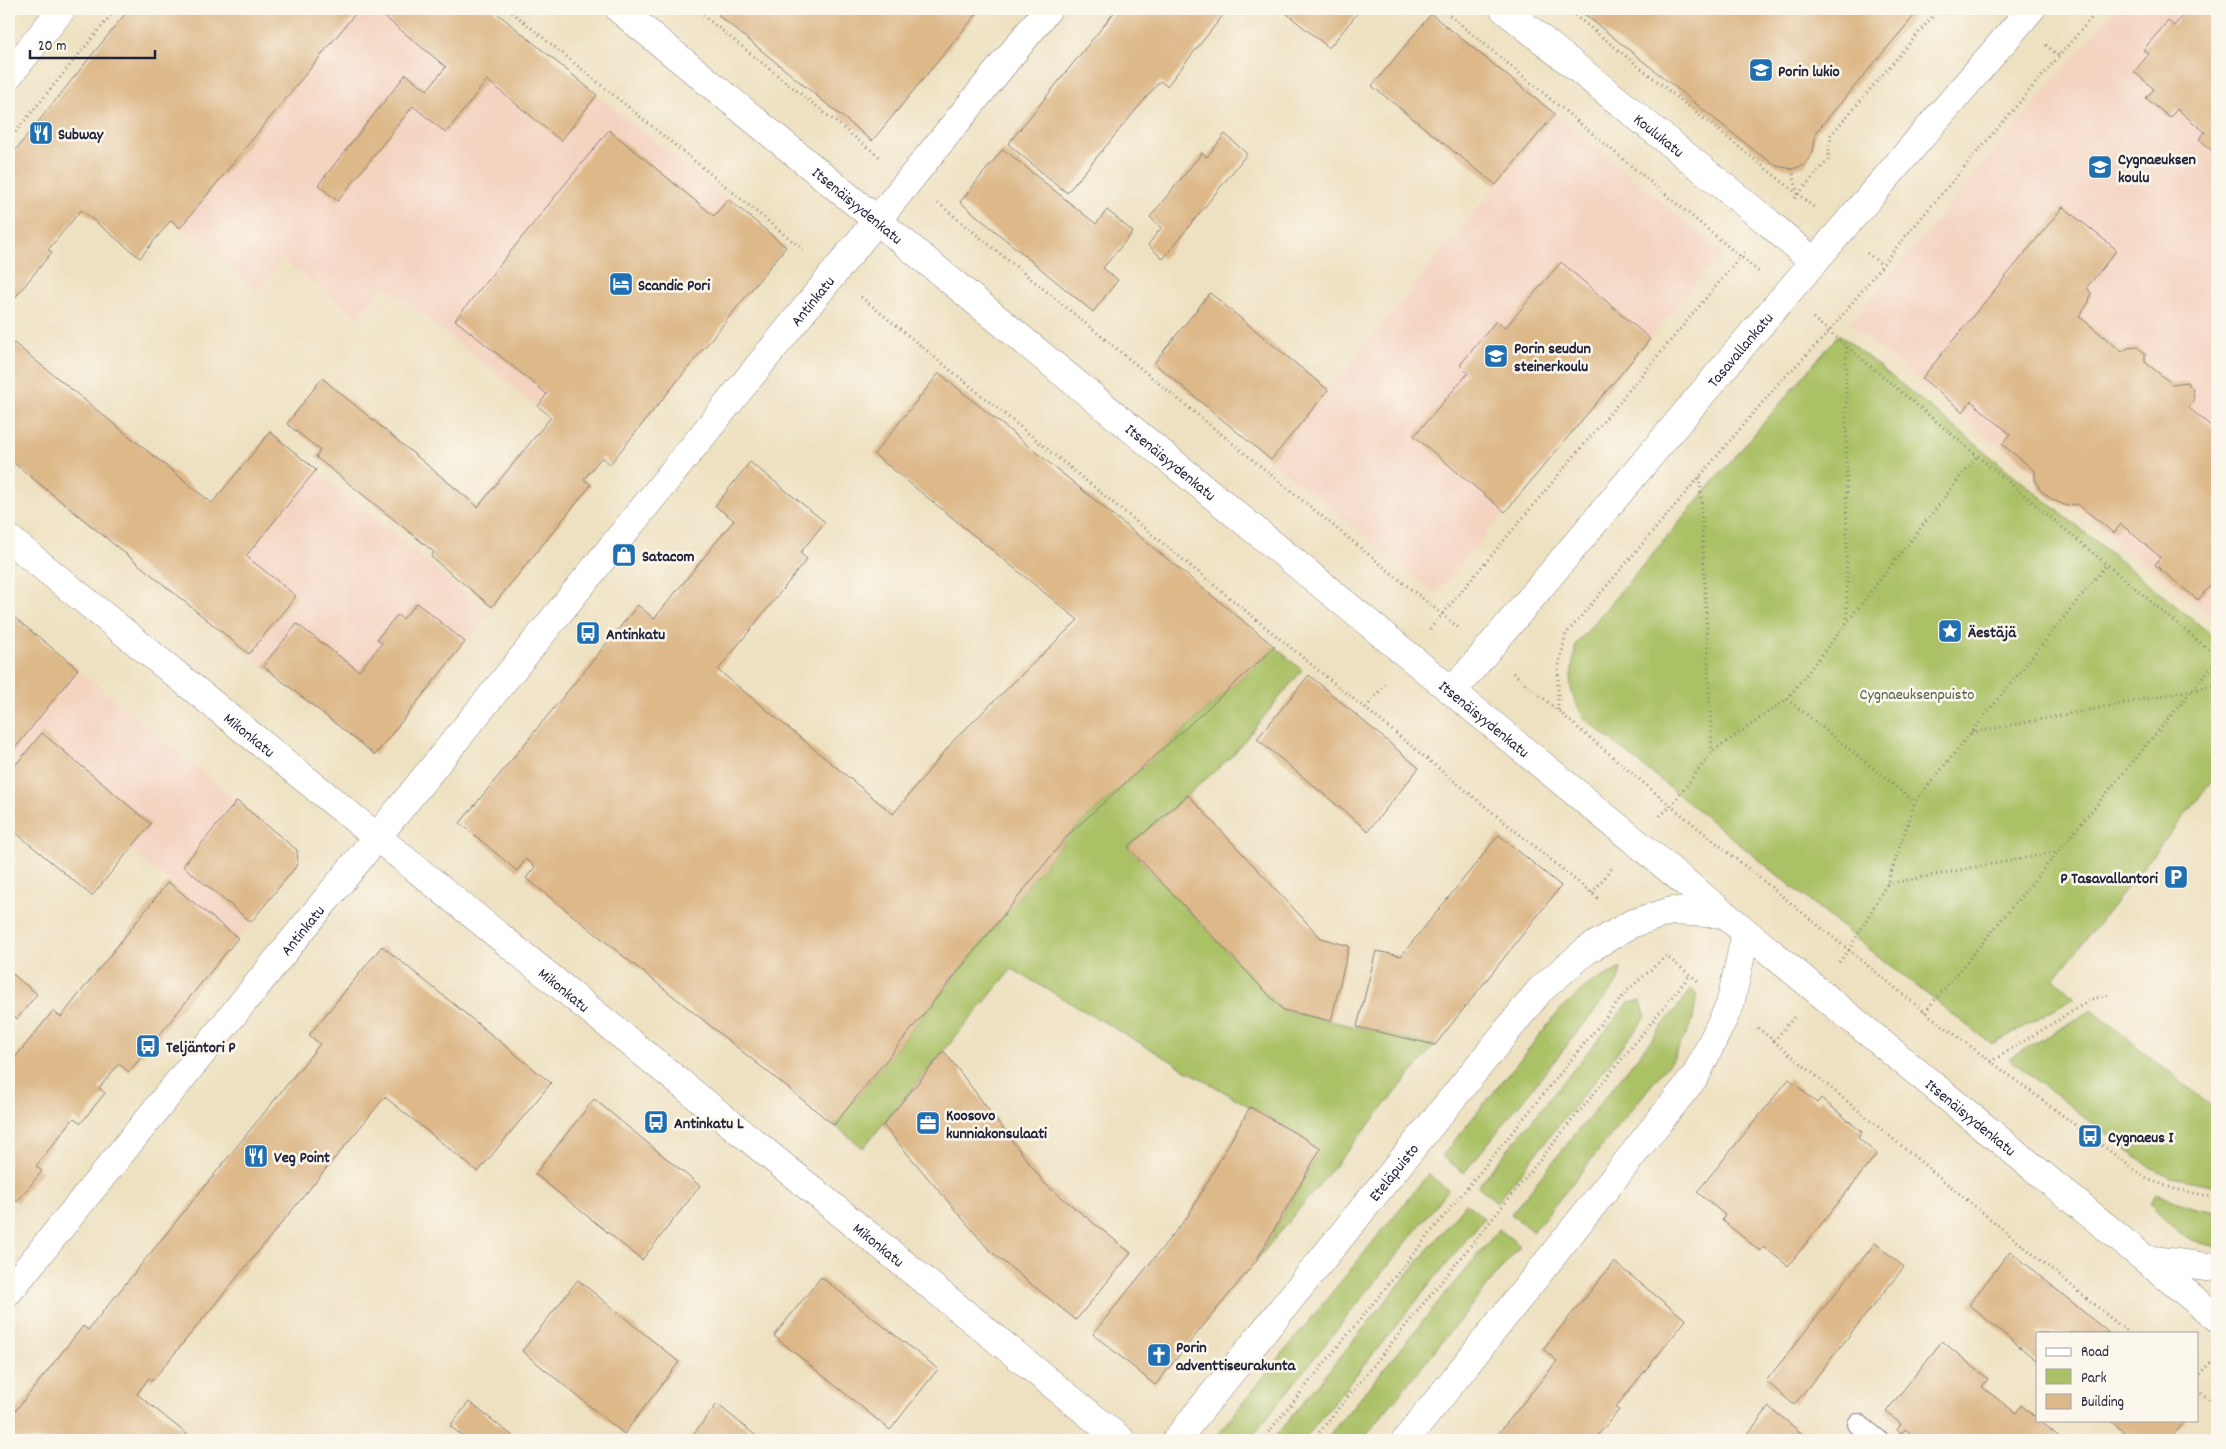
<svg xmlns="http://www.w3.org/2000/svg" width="2226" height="1449" font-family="Dekko,sans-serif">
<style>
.built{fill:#f4d3c1}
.green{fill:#abc166;stroke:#667250}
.building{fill:#ddb889}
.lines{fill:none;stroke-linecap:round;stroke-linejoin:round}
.service-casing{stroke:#88827e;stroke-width:22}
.minor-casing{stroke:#88827e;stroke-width:29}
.tertiary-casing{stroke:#88827e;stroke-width:29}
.secondary-casing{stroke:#88827e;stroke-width:29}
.path{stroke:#88827e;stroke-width:3;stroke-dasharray:1 4;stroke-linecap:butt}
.service{stroke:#fff;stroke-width:20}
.minor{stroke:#fff;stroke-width:28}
.tertiary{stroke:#fff;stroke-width:28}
.secondary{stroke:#fff;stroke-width:28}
.labels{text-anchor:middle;stroke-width:5;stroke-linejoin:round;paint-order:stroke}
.poi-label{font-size:16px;font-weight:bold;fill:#22223b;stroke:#fbf7ec;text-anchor:start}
.street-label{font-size:16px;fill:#22223b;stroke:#fbf7ec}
.park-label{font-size:16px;fill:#525a4a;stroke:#fbf7ec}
</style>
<rect width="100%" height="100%" fill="#fbf7ec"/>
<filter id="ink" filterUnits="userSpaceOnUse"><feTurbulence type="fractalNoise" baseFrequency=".02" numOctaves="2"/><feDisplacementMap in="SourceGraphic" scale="10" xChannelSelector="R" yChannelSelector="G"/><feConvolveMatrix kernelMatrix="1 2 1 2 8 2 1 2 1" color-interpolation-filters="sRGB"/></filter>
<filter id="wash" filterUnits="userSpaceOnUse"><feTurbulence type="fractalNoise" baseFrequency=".0096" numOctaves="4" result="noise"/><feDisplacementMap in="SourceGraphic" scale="20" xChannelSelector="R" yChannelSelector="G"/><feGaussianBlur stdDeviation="1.12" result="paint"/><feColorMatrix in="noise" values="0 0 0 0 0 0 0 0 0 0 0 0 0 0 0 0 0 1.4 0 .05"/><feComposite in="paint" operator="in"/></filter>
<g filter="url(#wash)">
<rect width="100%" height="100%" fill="#eee1c1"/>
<g class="built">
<polygon points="129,9 491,9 786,247 610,464 386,285 358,318 283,259 258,291 44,115"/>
<polygon points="2115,9 2217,9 2217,621 1849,324"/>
<polygon points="1555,114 1722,252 1436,594 1271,460"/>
<polygon points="270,432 489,613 375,755 152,576"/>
<polygon points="9,613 297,850 298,864 238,938 11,753 9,756"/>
</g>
<g class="green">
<path d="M1839,334L2217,639V775L2054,979L2075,997L1992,1045L1869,949L1585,719C1564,687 1571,680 1576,644Z"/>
<polygon points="1275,647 1302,670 1231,757 1128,847 1283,1010 1435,1045 1256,1261 1321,1148 1012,969 863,1148 834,1125 1069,834"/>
<polygon points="1621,968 1618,982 1464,1173 1442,1156 1560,1010 1589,984"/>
<polygon points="1692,989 1697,994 1693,1020 1674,1057 1533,1232 1511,1214"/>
<polygon points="1641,1001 1646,1017 1497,1202 1478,1186 1628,1003"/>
<polygon points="2092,1010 2217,1111 2217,1186 2171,1177 2150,1167 2009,1059"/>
<polygon points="1428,1174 1448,1190 1249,1440 1219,1440 1215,1437"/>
<path d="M2156,1194L2192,1207L2217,1212V1247C2180,1239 2173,1231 2150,1202Z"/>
<polygon points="1466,1203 1484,1218 1303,1440 1272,1440"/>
<polygon points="1499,1229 1520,1246 1362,1440 1325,1440"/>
</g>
<g id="blocks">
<g class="building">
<polygon points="129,9 359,9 180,228 171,220 140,258 81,210 48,250 52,252 9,305 9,158"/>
<polygon points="375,9 492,9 597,95 561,141 487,80 446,133 413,106 338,201 318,185 406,74 427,90 446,67"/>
<polygon points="723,9 856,9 863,14 868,9 981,9 872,141 718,15"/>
<polygon points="1117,9 1228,9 1167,86 1160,81 1067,193 1008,144"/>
<polygon points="1281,9 1361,9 1329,48"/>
<polygon points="1578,9 1920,9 1816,132 1813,151 1805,165 1792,169 1777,166 1756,152"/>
<polygon points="2188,9 2217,9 2217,160 2214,156 2215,153 2199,139 2205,132 2177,109 2170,118 2146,98 2154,89 2134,72 2149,54 2143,50 2168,21 2174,26"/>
<polygon points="1431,14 1555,114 1496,185 1372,86"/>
<polygon points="609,130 714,216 728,199 786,247 610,464 602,457 584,479 591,485 492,607 431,557 434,552 316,457 320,450 287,424 322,378 478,507 551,417 538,406 547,394 455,320"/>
<polygon points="1225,134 1247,154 1163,259 1148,245 1161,228 1150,217 1202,153 1207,157"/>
<polygon points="1003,149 1096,224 1107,210 1133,232 1103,268 1118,280 1093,312 960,202"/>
<polygon points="2063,207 2117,250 2087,287 2091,293 2089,302 2079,316 2122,352 2128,348 2137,347 2145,353 2145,362 2172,384 2187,382 2193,390 2194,401 2189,408 2217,431 2217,577 2198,600 2155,565 2160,557 2121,524 2114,533 2077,504 2067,506 2053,500 2040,490 2035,479 2035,471 2002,444 2010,434 1971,401 1963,412 1922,378"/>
<polygon points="1561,262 1650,339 1505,512 1414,436 1468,373 1460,365 1496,321 1505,328"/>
<polygon points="1210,293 1328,390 1271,460 1154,363"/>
<polygon points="14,343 212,503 270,432 316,470 246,556 296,596 249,654 9,459 9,349"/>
<polygon points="939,373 1275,647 1069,834 834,1125 526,878 535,867 526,859 517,871 460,823 638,605 654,619 734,520 715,506 750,462 825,522 800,553 807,559 718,670 893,814 955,739 1078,620 874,454"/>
<polygon points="417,603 465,642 375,755 263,666 297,624 359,671 382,643 377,639 397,615 403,619"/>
<polygon points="9,613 78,669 9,756"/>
<polygon points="1309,675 1419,768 1368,831 1257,739"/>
<polygon points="42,733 151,824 92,896 9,827 9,773"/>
<polygon points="1188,795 1321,938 1349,946 1331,1021 1283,1010 1128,847"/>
<polygon points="237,801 297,850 298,864 251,922 183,866"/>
<polygon points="1499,835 1561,886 1435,1045 1357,1027 1376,951 1401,956"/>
<polygon points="168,882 238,938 129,1072 119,1064 99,1088 105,1093 81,1123 74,1118 36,1166 42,1171 17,1202 11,1197 9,1200 9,1065 53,1011 61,1017"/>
<polygon points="382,946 551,1083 478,1172 385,1097 152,1381 149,1378 137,1394 194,1440 9,1440 9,1419 83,1326 88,1330 320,1044 309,1035"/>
<polygon points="9,971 37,994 17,1019 9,1012"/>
<polygon points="944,1051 1045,1184 1131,1253 1076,1320 990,1251 883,1125"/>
<polygon points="1789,1079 1817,1103 1821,1098 1862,1132 1858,1138 1877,1154 1788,1266 1764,1247 1760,1251 1722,1220 1725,1215 1697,1192"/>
<polygon points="594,1099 700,1186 642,1260 535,1174"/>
<polygon points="1250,1107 1321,1148 1256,1261 1155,1385 1093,1334 1188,1216"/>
<polygon points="1875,1243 1904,1267 1794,1405 1766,1381"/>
<polygon points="2010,1251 2109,1333 2037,1333 2037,1361 1969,1305"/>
<polygon points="1614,1262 1686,1320 1615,1408 1619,1410 1594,1440 1493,1440 1557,1361 1543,1349"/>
<polygon points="821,1277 938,1369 890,1430 774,1336"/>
<polygon points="578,1280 679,1362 624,1434 522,1351"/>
<polygon points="1942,1341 1988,1379 1982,1387 2016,1413 2021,1405 2063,1440 1919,1440 1905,1429 1902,1433 1897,1430 1901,1424 1886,1412"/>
<polygon points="469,1402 518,1440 468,1440 450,1426"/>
<polygon points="717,1404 761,1440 689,1440"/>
<polygon points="1769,1407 1810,1440 1743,1440"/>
<polygon points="2109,1420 2186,1420 2169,1440 2134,1440"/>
</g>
</g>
</g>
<g filter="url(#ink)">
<use href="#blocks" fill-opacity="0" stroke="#88827e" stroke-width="1"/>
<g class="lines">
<defs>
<polyline id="service" points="1858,1424 1878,1440"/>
<g id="minor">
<path id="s1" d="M1504,9L1769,223L1814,262"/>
<polyline points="9,75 62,9"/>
<path id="s2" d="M1453,691L1752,334L2031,9"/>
<path id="s3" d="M9,1291L1048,9"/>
</g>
<g id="tertiary">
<path id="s4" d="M1176,1440L1540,990L1587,950L1631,924L1671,911L1725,914"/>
<polyline points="1406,1440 1696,1075 1730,1005 1746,932"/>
</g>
<g id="secondary">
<path id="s5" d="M619,9L2217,1318"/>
<path id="s6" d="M9,539L1121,1440"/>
<polyline points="2146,1259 2207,1267 2217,1266"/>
</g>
</defs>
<use href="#service" class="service-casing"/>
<use href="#minor" class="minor-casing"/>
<use href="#tertiary" class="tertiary-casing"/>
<use href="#secondary" class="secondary-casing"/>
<g class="path">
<polyline points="508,9 806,252"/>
<polyline points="695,9 882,159"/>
<polyline points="1442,9 1759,272"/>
<polyline points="1567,9 1815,208"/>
<polyline points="9,13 12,9"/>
<polyline points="2046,45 2059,56"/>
<polyline points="9,140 116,9"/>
<polyline points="1792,169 1798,194"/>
<polyline points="1795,198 1828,160 1831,135 1939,9"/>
<polyline points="938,203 1460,629"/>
<polyline points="1867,253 1882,265"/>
<polyline points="861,297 1600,900"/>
<polyline points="1813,318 2217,657"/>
<polyline points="1846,347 1847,621"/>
<polyline points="1700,477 1712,752"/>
<polyline points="1430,629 1746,250"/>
<polyline points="1513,673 1671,806 1925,1012 2147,1179 2175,1189 2217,1198"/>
<polyline points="1787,699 1915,802"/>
<polyline points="1366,708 1385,684"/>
<polyline points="1558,710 1558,669 1566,634 1779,383 1829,332 1899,244 2099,9"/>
<polyline points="1971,733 2217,685"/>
<polyline points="1660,816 1671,806 1712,752 1787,699 1976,457"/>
<polyline points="1887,884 2056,852"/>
<polyline points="1592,893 1612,868"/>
<polyline points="1839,962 1849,950 1887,884 1915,802 2106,565"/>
<polyline points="1925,1012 2217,660"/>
<polyline points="1758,1028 2129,1333"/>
<polyline points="1774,1041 1794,1017"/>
<polyline points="1990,1062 2092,999 2110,995"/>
<polyline points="2197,1378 2217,1356"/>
<polyline points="2197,1389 2217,1406"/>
<polyline points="1262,1440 1628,990 1666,956 1698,981"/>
<polyline points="1313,1440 1690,975"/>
</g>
<use href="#service" class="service"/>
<use href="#minor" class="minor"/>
<use href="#tertiary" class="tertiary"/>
<use href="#secondary" class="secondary"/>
</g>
</g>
<defs>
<symbol id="school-square" viewBox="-11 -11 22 22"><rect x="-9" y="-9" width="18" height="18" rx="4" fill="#1f6fb2" stroke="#fbf7ec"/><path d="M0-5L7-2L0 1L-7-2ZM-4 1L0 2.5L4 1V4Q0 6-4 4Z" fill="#fff"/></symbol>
<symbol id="restaurant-square" viewBox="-11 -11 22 22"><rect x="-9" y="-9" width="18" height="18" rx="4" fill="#1f6fb2" stroke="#fbf7ec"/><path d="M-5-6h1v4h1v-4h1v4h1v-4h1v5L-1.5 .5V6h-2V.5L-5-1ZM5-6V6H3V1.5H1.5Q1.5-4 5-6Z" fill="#fff"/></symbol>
<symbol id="hotel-square" viewBox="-11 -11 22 22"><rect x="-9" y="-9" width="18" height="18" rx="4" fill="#1f6fb2" stroke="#fbf7ec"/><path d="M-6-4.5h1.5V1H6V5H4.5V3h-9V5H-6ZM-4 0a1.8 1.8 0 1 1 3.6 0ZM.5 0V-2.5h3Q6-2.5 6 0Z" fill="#fff"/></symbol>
<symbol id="shop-square" viewBox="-11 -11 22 22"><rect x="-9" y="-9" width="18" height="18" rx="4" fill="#1f6fb2" stroke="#fbf7ec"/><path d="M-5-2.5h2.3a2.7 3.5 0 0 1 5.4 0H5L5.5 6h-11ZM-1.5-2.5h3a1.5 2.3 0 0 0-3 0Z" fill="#fff"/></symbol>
<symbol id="sight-square" viewBox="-11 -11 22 22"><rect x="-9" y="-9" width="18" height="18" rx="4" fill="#1f6fb2" stroke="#fbf7ec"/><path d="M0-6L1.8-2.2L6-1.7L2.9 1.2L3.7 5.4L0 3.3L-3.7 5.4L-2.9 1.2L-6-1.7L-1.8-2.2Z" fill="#fff"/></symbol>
<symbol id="bus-square" viewBox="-11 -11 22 22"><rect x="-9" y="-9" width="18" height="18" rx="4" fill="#1f6fb2" stroke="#fbf7ec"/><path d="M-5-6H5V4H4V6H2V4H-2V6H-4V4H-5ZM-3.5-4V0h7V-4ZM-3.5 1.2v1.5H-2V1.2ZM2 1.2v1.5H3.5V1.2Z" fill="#fff"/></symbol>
<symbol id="parking-square" viewBox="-11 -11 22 22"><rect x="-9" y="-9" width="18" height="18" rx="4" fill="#1f6fb2" stroke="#fbf7ec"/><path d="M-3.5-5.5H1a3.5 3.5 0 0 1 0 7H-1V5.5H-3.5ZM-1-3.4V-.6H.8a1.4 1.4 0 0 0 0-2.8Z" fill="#fff"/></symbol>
<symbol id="office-square" viewBox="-11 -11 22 22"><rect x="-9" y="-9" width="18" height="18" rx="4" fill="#1f6fb2" stroke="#fbf7ec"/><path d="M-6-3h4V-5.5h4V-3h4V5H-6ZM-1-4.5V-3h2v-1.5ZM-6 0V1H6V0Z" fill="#fff"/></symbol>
<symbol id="church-square" viewBox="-11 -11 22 22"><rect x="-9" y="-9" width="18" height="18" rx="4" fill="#1f6fb2" stroke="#fbf7ec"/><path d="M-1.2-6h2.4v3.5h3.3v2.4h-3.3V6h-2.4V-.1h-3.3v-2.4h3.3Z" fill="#fff"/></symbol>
</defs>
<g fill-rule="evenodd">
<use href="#school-square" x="1747" y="56" width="28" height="28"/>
<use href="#restaurant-square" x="27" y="119" width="28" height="28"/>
<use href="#school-square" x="2086" y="153" width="28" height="28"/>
<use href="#hotel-square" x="607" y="270" width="28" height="28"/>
<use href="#school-square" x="1482" y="342" width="28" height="28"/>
<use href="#shop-square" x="610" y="541" width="28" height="28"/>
<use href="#sight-square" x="1936" y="617" width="28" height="28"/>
<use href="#bus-square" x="574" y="619" width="28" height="28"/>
<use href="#parking-square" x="2162" y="863" width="28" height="28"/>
<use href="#bus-square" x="134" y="1032" width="28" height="28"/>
<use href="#bus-square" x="642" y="1108" width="28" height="28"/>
<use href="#office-square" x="914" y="1109" width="28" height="28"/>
<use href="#bus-square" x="2076" y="1122" width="28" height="28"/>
<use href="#restaurant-square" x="242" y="1142" width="28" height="28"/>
<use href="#church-square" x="1145" y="1341" width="28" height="28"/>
</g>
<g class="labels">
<g class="poi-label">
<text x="1778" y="76">Porin lukio</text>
<text x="58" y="139">Subway</text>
<text x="2118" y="164">Cygnaeuksen<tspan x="2118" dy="18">koulu</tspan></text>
<text x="638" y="290">Scandic Pori</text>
<text x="1514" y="353">Porin seudun<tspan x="1514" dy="18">steinerkoulu</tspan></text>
<text x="642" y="561">Satacom</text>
<text x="1968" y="637">Äestäjä</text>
<text x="606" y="639">Antinkatu</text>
<text x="2158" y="883" text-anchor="end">P Tasavallantori</text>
<text x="166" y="1052">Teljäntori P</text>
<text x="946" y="1120">Koosovo<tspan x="946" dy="18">kunniakonsulaati</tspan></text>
<text x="674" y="1128">Antinkatu L</text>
<text x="2108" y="1142">Cygnaeus I</text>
<text x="274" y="1162">Veg Point</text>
<text x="1176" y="1352">Porin<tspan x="1176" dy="18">adventtiseurakunta</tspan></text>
</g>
<g class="street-label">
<text dy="6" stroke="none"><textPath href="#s1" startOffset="200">Koulukatu</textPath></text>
<text dy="6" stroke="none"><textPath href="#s5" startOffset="309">Itsenäisyydenkatu</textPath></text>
<text dy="6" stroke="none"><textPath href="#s3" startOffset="1275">Antinkatu</textPath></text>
<text dy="6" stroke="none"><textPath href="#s2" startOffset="446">Tasavallankatu</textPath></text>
<text dy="6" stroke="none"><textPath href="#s5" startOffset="714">Itsenäisyydenkatu</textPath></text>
<text dy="6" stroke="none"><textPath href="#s5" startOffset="1119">Itsenäisyydenkatu</textPath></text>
<text dy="6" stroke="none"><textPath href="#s6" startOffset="310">Mikonkatu</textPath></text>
<text dy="6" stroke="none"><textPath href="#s3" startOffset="465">Antinkatu</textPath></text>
<text dy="6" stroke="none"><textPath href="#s6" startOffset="715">Mikonkatu</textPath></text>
<text dy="6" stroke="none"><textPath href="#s5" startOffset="1748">Itsenäisyydenkatu</textPath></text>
<text dy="6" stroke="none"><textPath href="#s4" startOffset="345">Eteläpuisto</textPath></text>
<text dy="6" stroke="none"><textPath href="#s6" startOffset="1120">Mikonkatu</textPath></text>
</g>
<g class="park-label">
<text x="1917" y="699">Cygnaeuksenpuisto</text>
</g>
</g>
<rect width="2226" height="1449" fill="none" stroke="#fbf7ec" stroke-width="30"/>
<rect x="2036" y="1332" width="162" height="90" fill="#fbf7ec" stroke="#a4a2a5"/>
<rect x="2046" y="1348" width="25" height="8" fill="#ffffff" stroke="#a4a2a5"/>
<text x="2081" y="1356" font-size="15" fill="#22223b">Road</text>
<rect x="2046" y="1369" width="25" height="15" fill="#abc166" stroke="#a4a2a5"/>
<text x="2081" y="1382" font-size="15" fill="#22223b">Park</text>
<rect x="2046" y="1394" width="25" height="15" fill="#ddb889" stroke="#a4a2a5"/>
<text x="2081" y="1406" font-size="15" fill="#22223b">Building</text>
<path d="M30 50v8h125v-8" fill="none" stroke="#22223b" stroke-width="2.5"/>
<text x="38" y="50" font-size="15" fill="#22223b" stroke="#fbf7ec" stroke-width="4" paint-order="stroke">20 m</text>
</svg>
